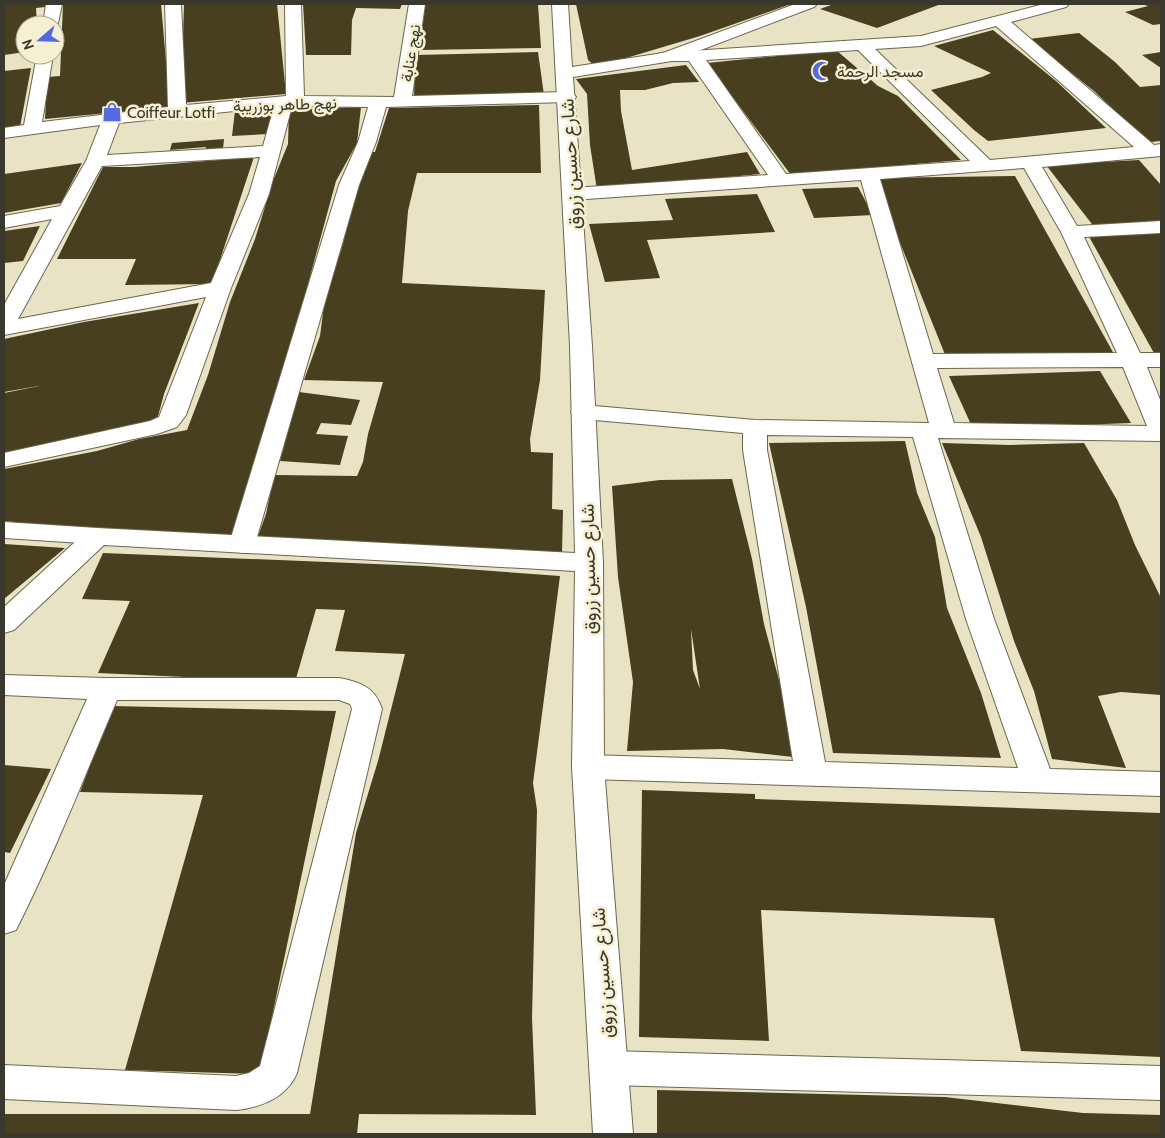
<svg xmlns="http://www.w3.org/2000/svg" width="1165" height="1138" font-family="Cabin,Vazirmatn,sans-serif">
<style>
.building{fill:#473f1f;fill-rule:evenodd}
.lines{fill:none;stroke-linecap:round;stroke-linejoin:round}
.street-casing{stroke:#6c664d;stroke-width:2}
.secondary-casing{stroke:#6c664d;stroke-width:2}
.street{fill:#fff;fill-rule:evenodd}
.secondary{fill:#fff;fill-rule:evenodd}
.labels{text-anchor:middle;stroke-width:5;stroke-linejoin:round;paint-order:stroke}
.far-street-label{font-size:16px;fill:#3a372c;stroke:#f6f0d3}
.far-poi-label{font-size:16px;fill:#3a372c;stroke:#f6f0d3;text-anchor:start}
.street-label{font-size:19px;fill:#3a372c;stroke:#f6f0d3}
</style>
<rect width="100%" height="100%" fill="#e9e3c6"/>
<g class="building">
<polygon points="4,4 45,4 45,7 36,8 37,25 25,25 25,52 4,55"/>
<polygon points="63,4 161,4 170,107 45,119 47,77 60,76"/>
<polygon points="184,4 277,4 286,94 181,103"/>
<polygon points="303,4 402,4 400,9 356,8 352,20 351,55 306,55"/>
<polygon points="425,4 538,4 541,48 420,50"/>
<polygon points="576,4 791,4 700,36 596,67 588,60"/>
<polygon points="834,4 941,4 877,28 820,9"/>
<polygon points="1142,4 1161,4 1161,24 1153,25 1125,12 1148,6"/>
<polygon points="993,30 1056,81 1106,128 988,141 974,130 931,90 982,77 991,73 934,46"/>
<polygon points="1079,33 1115,62 1140,87 1161,85 1161,141 1151,142 1133,128 1094,91 1029,39"/>
<polygon points="836,50 878,86 898,96 961,160 791,175 707,63"/>
<polygon points="538,52 544,95 414,99 415,55"/>
<polygon points="1161,52 1161,68 1142,55"/>
<polygon points="686,65 699,82 673,83 645,90 620,90 621,111 632,170 747,152 760,174 597,190 590,145 587,94 576,79"/>
<polygon points="31,68 20,127 4,130 4,71"/>
<polygon points="539,105 541,173 417,173 408,211 402,283 545,290 540,380 530,439 531,452 553,453 552,509 563,510 562,553 257,539 266,514 274,475 357,476 363,462 368,434 383,382 304,380 320,336 324,305 343,244 354,191 369,152 375,152 389,108"/>
<polygon points="361,107 357,143 336,181 283,376 232,535 85,529 4,521 4,469 97,451 139,439 187,430 208,375 230,302 255,239 273,181 288,144 289,110"/>
<polygon points="272,109 268,134 232,136 235,111"/>
<polygon points="224,139 223,149 205,150 206,147 170,150 172,143"/>
<polygon points="254,157 212,284 125,285 136,259 57,259 103,167 134,167"/>
<polygon points="1139,160 1161,185 1161,224 1095,228 1046,165"/>
<polygon points="82,163 61,203 4,213 4,174"/>
<polygon points="1015,176 1114,354 946,357 874,178"/>
<polygon points="858,187 873,215 814,218 802,189"/>
<polygon points="757,194 775,232 647,240 660,278 605,282 589,224 673,220 665,199"/>
<polygon points="40,226 23,261 4,263 4,231"/>
<polygon points="1161,232 1161,353 1154,353 1087,233"/>
<polygon points="199,303 164,394 157,420 4,454 4,393 44,385 4,392 4,339 84,322"/>
<polygon points="1100,371 1131,423 973,429 949,376"/>
<polygon points="299,392 360,400 351,425 321,423 316,434 348,436 340,465 280,461"/>
<polygon points="905,441 917,493 935,537 947,608 981,693 1001,758 833,753 806,607 769,443"/>
<polygon points="942,443 1010,445 1084,443 1117,500 1135,545 1161,598 1161,695 1121,692 1098,696 1126,768 1052,759 1034,691 1014,641 981,537"/>
<path d="M732,479L752,559L764,624L783,695L793,757L723,749L627,751L633,682L618,577L612,486L660,480ZM691,629L700,689L693,670Z"/>
<polygon points="4,544 65,548 4,599"/>
<polygon points="103,553 424,566 560,576 533,783 537,810 532,1018 536,1115 359,1114 357,1134 4,1134 4,1114 310,1114 356,833 378,761 405,654 335,651 345,610 316,609 295,682 98,673 130,601 82,599"/>
<polygon points="112,706 336,711 260,1074 125,1070 203,795 80,792"/>
<polygon points="4,765 51,769 10,853 4,852"/>
<polygon points="642,790 755,794 755,799 1161,813 1161,1057 1021,1051 994,918 761,910 769,1041 639,1037"/>
<polygon points="657,1090 945,1097 1083,1113 1161,1115 1161,1134 657,1134"/>
</g>
<g class="lines">
<defs>
<g id="street">
<polygon points="46,4 62,4 57,28 55,25 43,25"/>
<path d="M165,4H181L186,105L286,96L285,4H301L304,96L394,97L409,4H425L412,96L567,92L573,93L576,97L573,101L567,102L386,107L376,142L359,185L255,544L252,550L242,553L232,550L229,544L339,185L358,142L368,107L292,106L269,194L231,288L186,415L177,427L157,434L4,467V453L150,421L159,417L206,297L4,335V305L52,219L4,228V216L60,206L86,161L100,125L4,138V128L24,125L37,55H53L42,122L168,107ZM274,107L263,146L107,155L119,123ZM260,157L249,194L211,283L18,319L102,166Z"/>
<path d="M1044,4H1069L1066,7L1011,22L1154,145L1161,144V156L1042,167L1077,226L1161,221V233L1084,237L1140,353H1161V367H1147L1161,402V441L938,438L994,619L1050,769L1161,772V796L588,779L577,775L572,767L577,759L588,755L793,761L743,450V433L583,419L574,417L571,412L574,407L583,405L755,420L929,423L861,180L572,200L565,198L562,194L565,190L572,188L768,175L689,61H660L658,57L660,53L921,36ZM996,26L1134,147L990,160L875,49L921,46ZM858,50L970,161L786,174L706,60ZM1024,168L1061,232L1117,353L933,354L880,179ZM1123,367L1147,426L954,423L937,368ZM767,435L913,437L966,619L1018,768L825,762L767,450Z"/>
<polygon points="4,522 97,528 106,530 110,536 106,542 97,544 4,538"/>
<path d="M4,675L106,678H339C360,682 375,687 382,709L297,1073C286,1098 262,1107 236,1110L4,1099V1065L236,1076L249,1073L260,1066L352,709L350,704L339,700H117C84,777 54,855 16,930L4,934V885L87,699L4,695Z"/>
<polygon points="609,1051 1161,1066 1161,1100 609,1085 596,1080 590,1068 596,1056"/>
</g>
<polygon id="secondary" points="552,4 568,4 572,67 663,53 795,4 817,4 814,7 672,61 573,77 592,346 603,563 604,767 633,1134 593,1134 572,767 575,571 104,545 14,630 4,633 4,607 88,530 97,528 575,553 570,346"/>
</defs>
<use href="#street" class="street-casing"/>
<use href="#secondary" class="secondary-casing"/>
<use href="#street" class="street"/>
<use href="#secondary" class="secondary"/>
</g>
<defs>
<symbol id="mosque-bare" viewBox="-9 -9 18 18"><path d="M3.5-4.9A6 6 0 1 0 3.5 4.9A5 5 0 1 1 3.5-4.9Z" fill="#556ae0" stroke="#f6f0d3" stroke-width="2.5" paint-order="stroke"/></symbol>
<symbol id="shop-bare" viewBox="-9 -9 18 18"><path d="M-5-2.5h2.3a2.7 3.5 0 0 1 5.4 0H5L5.5 6h-11ZM-1.5-2.5h3a1.5 2.3 0 0 0-3 0Z" fill="#556ae0" stroke="#f6f0d3" stroke-width="2.5" paint-order="stroke"/></symbol>
</defs>
<g fill-rule="evenodd">
<use href="#mosque-bare" x="808" y="57" width="28" height="28"/>
<use href="#shop-bare" x="98" y="98" width="28" height="28"/>
</g>
<g class="labels">
<g class="far-street-label">
<text transform="translate(410 53) rotate(-81)" y="6">نهج عنابة</text>
<text transform="translate(285 104) rotate(-2)" y="6">نهج طاهر بوزريبة</text>
</g>
<g class="far-poi-label">
<text x="837" y="77">مسجد الرحمة</text>
<text x="127" y="118">Coiffeur Lotfi</text>
</g>
<g class="street-label">
<text transform="translate(570 164) rotate(-93)" y="7">شارع حسين زروق</text>
<text transform="translate(588 569) rotate(-91)" y="7">شارع حسين زروق</text>
<text transform="translate(602 973) rotate(-94)" y="7">شارع حسين زروق</text>
</g>
</g>
<rect width="1165" height="1138" fill="none" stroke="#3a372c" stroke-width="10"/>
<g transform="translate(40 40) rotate(250)"><circle r="24" fill="#f6f0d3" stroke="#aba690"/>
<path d="M0-4L9 19L0 12L-9 19Z" fill="#556ae0"/>
<text y="-8" font-size="14" font-weight="bold" text-anchor="middle" fill="#3a372c">N</text>
</g>
</svg>
